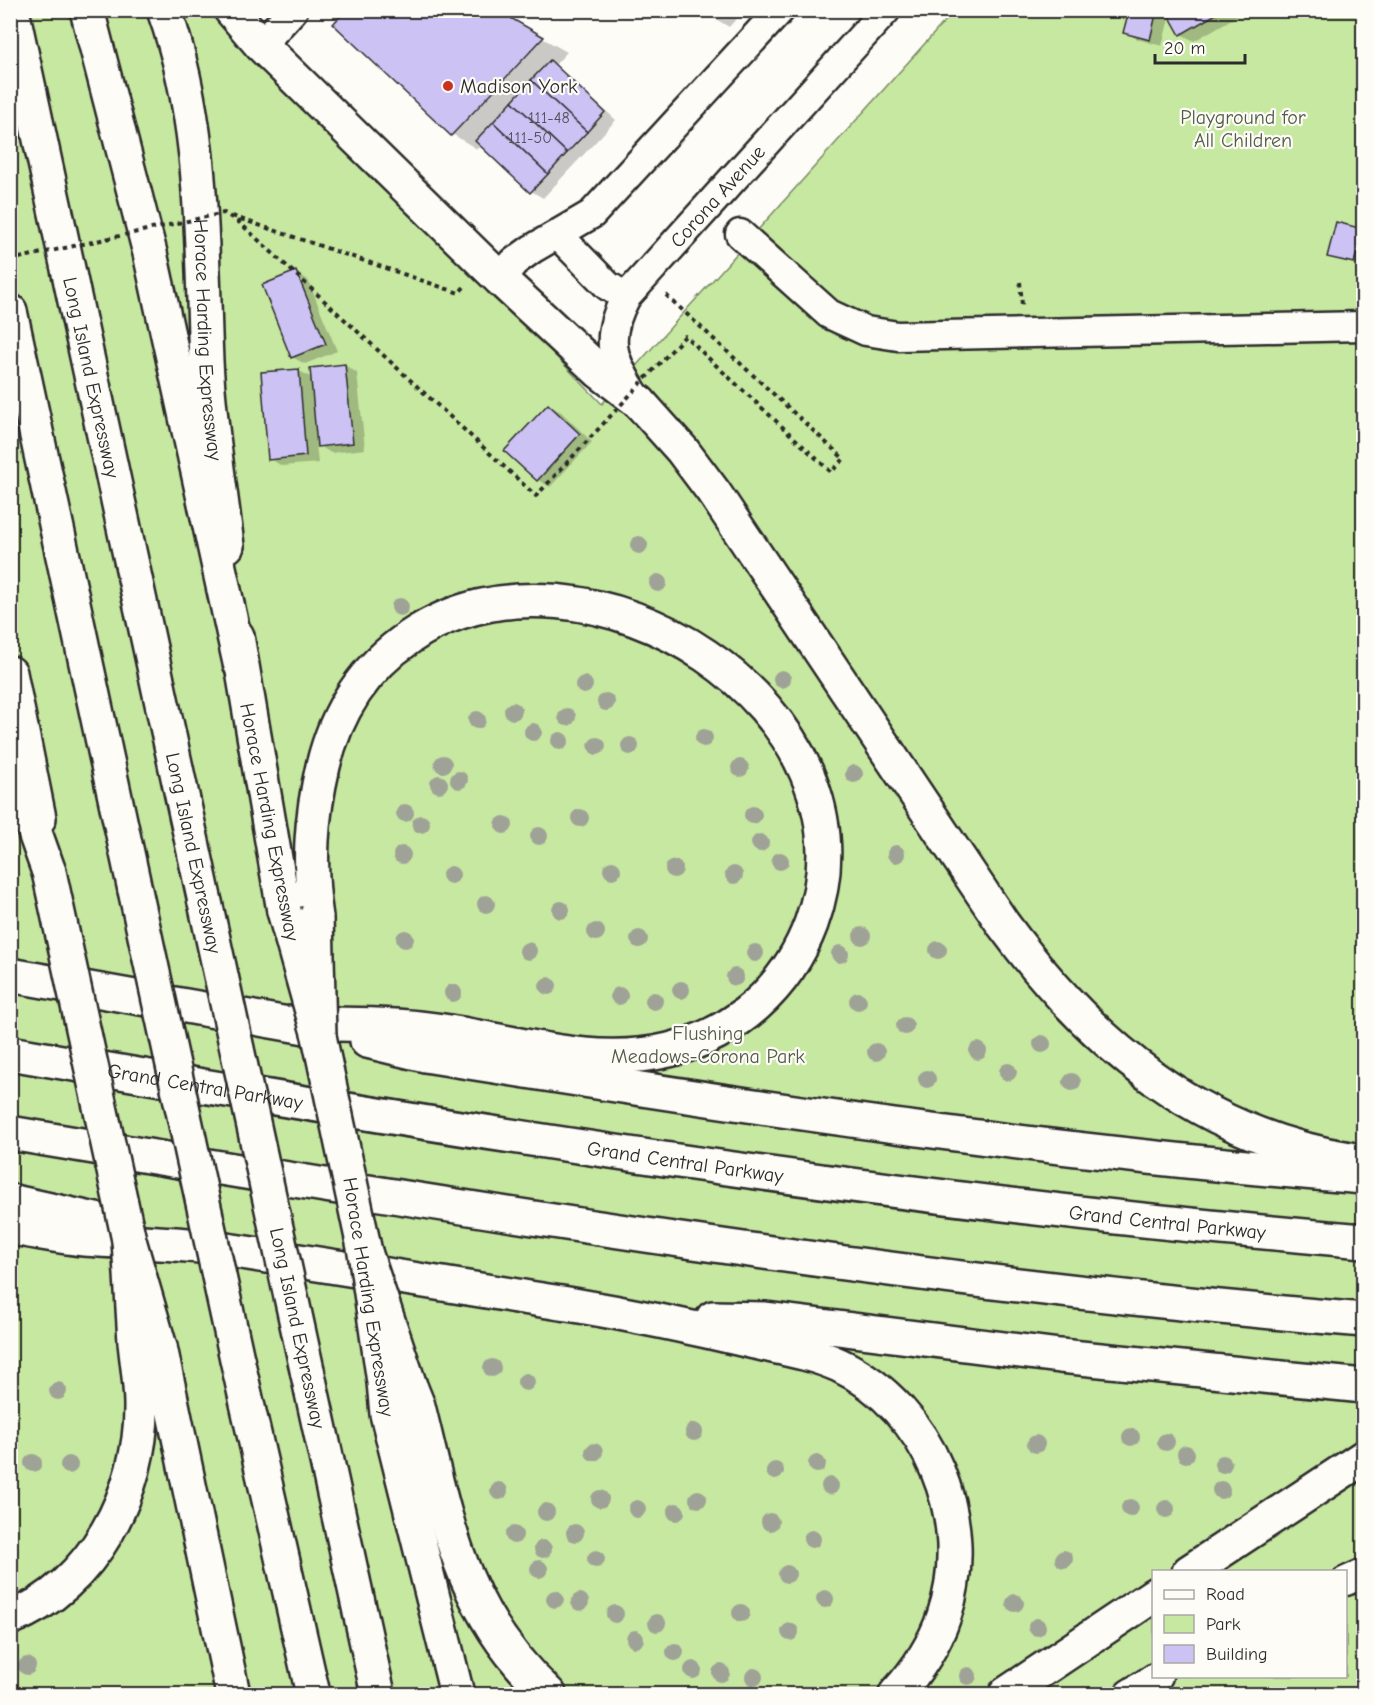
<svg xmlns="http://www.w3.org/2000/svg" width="1374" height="1705" font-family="'Comic Neue',sans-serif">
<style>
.green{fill:#c7e8a0;stroke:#798a66;stroke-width:1.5;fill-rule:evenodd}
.shadow{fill:#0003}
.building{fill:#ccc2f4;stroke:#2b2b2b;stroke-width:1.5}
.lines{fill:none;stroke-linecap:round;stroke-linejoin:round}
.street-casing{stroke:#2b2b2b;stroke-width:33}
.secondary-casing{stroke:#2b2b2b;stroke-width:38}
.highway-casing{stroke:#2b2b2b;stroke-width:38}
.path{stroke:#2b2b2b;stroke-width:4;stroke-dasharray:4.5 4.5;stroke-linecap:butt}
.street{stroke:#fdfcf7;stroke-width:28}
.secondary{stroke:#fdfcf7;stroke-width:33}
.highway{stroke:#fdfcf7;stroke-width:33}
.secondary-bridge-casing{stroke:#2b2b2b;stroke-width:38;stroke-linecap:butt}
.highway-bridge-casing{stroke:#2b2b2b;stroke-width:38;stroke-linecap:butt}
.path-bridge{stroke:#2b2b2b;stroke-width:4;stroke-dasharray:4.5 4.5;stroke-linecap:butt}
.secondary-bridge{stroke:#fdfcf7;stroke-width:33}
.highway-bridge{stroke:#fdfcf7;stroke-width:33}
.tree{fill:#9fa397}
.poi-dot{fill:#c8321e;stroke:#fdfcf7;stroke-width:2}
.labels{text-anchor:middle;stroke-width:4.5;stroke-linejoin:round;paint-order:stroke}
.number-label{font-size:16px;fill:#53515d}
.poi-label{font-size:20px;fill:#2b2b2b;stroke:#fdfcf7;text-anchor:start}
.park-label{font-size:20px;fill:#525a48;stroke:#fdfcf7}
.street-label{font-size:20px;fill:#2b2b2b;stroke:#fdfcf7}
</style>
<rect width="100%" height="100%" fill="#fdfcf7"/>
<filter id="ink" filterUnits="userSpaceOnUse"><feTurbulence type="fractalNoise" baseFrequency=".0167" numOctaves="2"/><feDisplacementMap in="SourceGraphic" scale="12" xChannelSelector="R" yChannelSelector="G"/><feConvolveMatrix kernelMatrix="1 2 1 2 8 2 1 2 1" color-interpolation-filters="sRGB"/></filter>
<g filter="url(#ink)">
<path class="green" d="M11,11H212L250,53L488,286L602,404L954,11H1363V1694H11ZM1154,1572H1346V1676H1154Z"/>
<g class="shadow">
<polygon points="348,10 511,10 505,17 567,52 555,65 616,120 543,198 531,191 481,145 477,149 452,134"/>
<polygon points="701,10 744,10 729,27"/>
<polygon points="1130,10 1234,10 1237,16 1194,41 1181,34 1170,15 1162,46 1137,39 1125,32"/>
<polygon points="1362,231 1364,251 1359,265 1329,256"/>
<polygon points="296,272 308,280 337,351 305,364 292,357"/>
<polygon points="345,365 357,373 365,449 331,453 316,444 318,463 282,466 270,459 298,370 312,378"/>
<polygon points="548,405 561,412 592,442 550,487 538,480"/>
</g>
<g class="building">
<polygon points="346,10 497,10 544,37 451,136 333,24"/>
<polygon points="1129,10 1157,10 1150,40 1123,33"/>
<polygon points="1166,10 1223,10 1180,35"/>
<polygon points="550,60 605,112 587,132 531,80"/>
<polygon points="531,80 587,132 567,153 512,101"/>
<polygon points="512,101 567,153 548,174 493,122"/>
<polygon points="493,122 548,174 530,193 475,141"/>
<polygon points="1336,222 1363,229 1354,263 1327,257"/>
<polygon points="296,271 326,344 291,358 262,285"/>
<polygon points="345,364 353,443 317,447 310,368"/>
<polygon points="299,369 306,456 268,460 261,372"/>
<polygon points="548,404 580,434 537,481 504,451"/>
</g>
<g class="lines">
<defs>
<g id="street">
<polyline points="261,45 293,10"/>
<polyline points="740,234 829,314 866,331 898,336 1364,326"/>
<polyline points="558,235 608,286 626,297"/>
<polyline points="500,279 514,262 532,249 592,214 780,10"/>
<path id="s1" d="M636,397C612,359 603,339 626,297L886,10"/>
<polyline points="1346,1581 1364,1573"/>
<polyline points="1129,1694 1158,1676"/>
</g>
<g id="secondary">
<path id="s2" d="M164,10C205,123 201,242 206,361C209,423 220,484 227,546"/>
<polyline points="231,10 261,45 500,279 600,372 639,402"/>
<polyline points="237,636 284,911"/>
<polyline points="10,673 39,818"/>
<polyline points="160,1347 233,1694"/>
<polyline points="384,1382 387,1414 457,1694"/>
</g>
<g id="highway">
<path id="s3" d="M12,10L205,902"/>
<polyline points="87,10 150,253 240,663"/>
<polyline points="10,311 135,890"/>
<path d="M639,402L682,450L715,494L1003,924C1091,1044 1199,1135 1350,1159"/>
<polyline points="10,763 49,872"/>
<polyline points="10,975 311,1028"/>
<path d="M291,1023C338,1025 388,1023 436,1030C513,1040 591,1069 669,1050C736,1034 787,988 811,924C890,710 585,518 410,637C364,668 336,712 323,766C311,817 308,864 316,917"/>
<path d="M367,1041L425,1055C737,1105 1048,1153 1364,1177"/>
<path id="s4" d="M10,1053C459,1131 909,1203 1364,1241"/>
<path d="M10,1133C460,1208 909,1283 1364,1320"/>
<polyline points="10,1201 123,1226"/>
<path d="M10,1228C35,1231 59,1237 84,1239C125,1242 167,1242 207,1247C330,1265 452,1286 574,1305C633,1315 691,1327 750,1341C780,1348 810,1352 839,1365C930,1408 976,1521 944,1616C934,1646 917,1671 896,1694"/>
<polyline points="713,1318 766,1319 1060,1356 1364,1386"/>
<polyline points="237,1359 313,1694"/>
<polyline points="307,1370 378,1694"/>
<path d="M410,1386L418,1406C446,1518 459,1612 549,1694"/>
<polyline points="1189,1572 1364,1457"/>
<path d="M10,1618C93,1587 142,1490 141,1406C141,1385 137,1363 135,1342"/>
<polyline points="1006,1694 1154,1595"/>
</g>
</defs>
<use href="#street" class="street-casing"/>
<use href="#secondary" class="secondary-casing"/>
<use href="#highway" class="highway-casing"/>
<g class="path">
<polyline points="232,216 459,293 464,287"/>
<polyline points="1020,282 1022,305"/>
<polyline points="666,295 844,459 831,472 720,369"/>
</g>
<use href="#street" class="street"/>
<use href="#secondary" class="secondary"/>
<use href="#highway" class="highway"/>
<defs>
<g id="secondary-bridge">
<polyline points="49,872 129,1240 160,1347"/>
<polyline points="284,911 319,1036 365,1252 384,1382"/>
</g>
<g id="highway-bridge">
<polyline points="135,890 237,1359"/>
<polyline points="205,902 307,1370"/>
<polyline points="316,917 319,1036"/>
<polyline points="129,1240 135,1342"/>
<polyline points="365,1252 410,1386"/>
</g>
</defs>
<use href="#secondary-bridge" class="secondary-bridge-casing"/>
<use href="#highway-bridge" class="highway-bridge-casing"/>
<polyline class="path-bridge" points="10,260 224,213 240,223 536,496 685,336 720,369"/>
<use href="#secondary-bridge" class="secondary-bridge"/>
<use href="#highway-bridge" class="highway-bridge"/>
</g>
<g class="tree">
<circle cx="639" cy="545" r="9"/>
<circle cx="658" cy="583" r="9"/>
<circle cx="400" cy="607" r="9"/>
<circle cx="782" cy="679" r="9"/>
<circle cx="584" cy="685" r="9"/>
<circle cx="606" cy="702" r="9"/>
<circle cx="513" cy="711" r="9"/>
<circle cx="567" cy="717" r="9"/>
<circle cx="477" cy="720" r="9"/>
<circle cx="533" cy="732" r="9"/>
<circle cx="704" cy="738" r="9"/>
<circle cx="560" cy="741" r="9"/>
<circle cx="597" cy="746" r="9"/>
<circle cx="630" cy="746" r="9"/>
<circle cx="443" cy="764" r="9"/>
<circle cx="740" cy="768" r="9"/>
<circle cx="854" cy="774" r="9"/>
<circle cx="459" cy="780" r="9"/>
<circle cx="439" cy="784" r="9"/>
<circle cx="405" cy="813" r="9"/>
<circle cx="753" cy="815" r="9"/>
<circle cx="580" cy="818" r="9"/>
<circle cx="421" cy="824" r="9"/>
<circle cx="504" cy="825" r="9"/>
<circle cx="539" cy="836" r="9"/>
<circle cx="760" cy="843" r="9"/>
<circle cx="896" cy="854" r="9"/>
<circle cx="402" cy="855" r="9"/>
<circle cx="780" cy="861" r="9"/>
<circle cx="674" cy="869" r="9"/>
<circle cx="612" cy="870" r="9"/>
<circle cx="451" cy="875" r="9"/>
<circle cx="734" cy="875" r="9"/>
<circle cx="486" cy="904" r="9"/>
<circle cx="561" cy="910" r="9"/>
<circle cx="596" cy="932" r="9"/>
<circle cx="862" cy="936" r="9"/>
<circle cx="405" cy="939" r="9"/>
<circle cx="639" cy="939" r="9"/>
<circle cx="938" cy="950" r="9"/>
<circle cx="528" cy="951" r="9"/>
<circle cx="755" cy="953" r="9"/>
<circle cx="840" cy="954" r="9"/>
<circle cx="735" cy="977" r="9"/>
<circle cx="548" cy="986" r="9"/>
<circle cx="681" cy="990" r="9"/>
<circle cx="453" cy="993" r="9"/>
<circle cx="619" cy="996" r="9"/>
<circle cx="654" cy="1001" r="9"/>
<circle cx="858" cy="1001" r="9"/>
<circle cx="905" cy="1026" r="9"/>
<circle cx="1042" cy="1044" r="9"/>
<circle cx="978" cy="1051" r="9"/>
<circle cx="876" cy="1052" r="9"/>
<circle cx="1008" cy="1072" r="9"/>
<circle cx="927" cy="1079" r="9"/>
<circle cx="1072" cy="1082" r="9"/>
<circle cx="492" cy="1368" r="9"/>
<circle cx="526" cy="1382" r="9"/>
<circle cx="58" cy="1391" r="9"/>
<circle cx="694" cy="1432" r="9"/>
<circle cx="1131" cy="1437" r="9"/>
<circle cx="1166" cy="1442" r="9"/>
<circle cx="1036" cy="1444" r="9"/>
<circle cx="594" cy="1452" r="9"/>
<circle cx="1186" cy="1454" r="9"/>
<circle cx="33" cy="1463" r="9"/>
<circle cx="817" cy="1464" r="9"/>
<circle cx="1223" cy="1464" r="9"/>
<circle cx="69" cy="1465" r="9"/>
<circle cx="775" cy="1471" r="9"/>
<circle cx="830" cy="1486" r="9"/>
<circle cx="1221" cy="1490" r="9"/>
<circle cx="499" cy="1491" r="9"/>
<circle cx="600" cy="1499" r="9"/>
<circle cx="698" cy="1499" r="9"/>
<circle cx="1130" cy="1508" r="9"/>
<circle cx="637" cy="1509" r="9"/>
<circle cx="1166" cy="1509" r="9"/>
<circle cx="546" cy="1512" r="9"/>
<circle cx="676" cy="1512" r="9"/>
<circle cx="770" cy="1522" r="9"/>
<circle cx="575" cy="1533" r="9"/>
<circle cx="514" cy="1535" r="9"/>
<circle cx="812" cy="1539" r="9"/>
<circle cx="543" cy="1549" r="9"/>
<circle cx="596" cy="1559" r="9"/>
<circle cx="1064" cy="1559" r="9"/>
<circle cx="539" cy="1569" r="9"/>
<circle cx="787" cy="1574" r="9"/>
<circle cx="555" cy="1599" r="9"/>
<circle cx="825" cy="1599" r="9"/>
<circle cx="580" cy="1602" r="9"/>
<circle cx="1015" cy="1603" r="9"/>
<circle cx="741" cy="1613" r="9"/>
<circle cx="615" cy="1614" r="9"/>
<circle cx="657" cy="1623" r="9"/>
<circle cx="1037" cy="1627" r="9"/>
<circle cx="790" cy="1632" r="9"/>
<circle cx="635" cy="1639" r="9"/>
<circle cx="675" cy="1652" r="9"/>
<circle cx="27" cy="1666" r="9"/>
<circle cx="693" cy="1670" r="9"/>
<circle cx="721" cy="1673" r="9"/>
<circle cx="968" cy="1676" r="9"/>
<circle cx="754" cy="1677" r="9"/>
</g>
</g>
<circle class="poi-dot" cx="448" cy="86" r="6"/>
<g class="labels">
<g class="number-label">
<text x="549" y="123">111-48</text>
<text x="530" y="143">111-50</text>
</g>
<g class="poi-label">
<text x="460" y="93">Madison York</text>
</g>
<g class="park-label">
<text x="1243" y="124">Playground for<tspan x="1243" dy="23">All Children</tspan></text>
<text x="708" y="1040">Flushing<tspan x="708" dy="23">Meadows-Corona Park</tspan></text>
</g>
<g class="street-label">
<text dy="7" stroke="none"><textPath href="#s1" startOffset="244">Corona Avenue</textPath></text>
<text dy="7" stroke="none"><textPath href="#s2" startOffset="334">Horace Harding Expressway</textPath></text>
<text dy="7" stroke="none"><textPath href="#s3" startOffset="376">Long Island Expressway</textPath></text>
<text transform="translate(270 822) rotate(79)" y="7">Horace Harding Expressway</text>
<text transform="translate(194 853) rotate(78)" y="7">Long Island Expressway</text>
<text dy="7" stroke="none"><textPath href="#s4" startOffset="198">Grand Central Parkway</textPath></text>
<text dy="7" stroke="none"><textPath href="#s4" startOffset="684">Grand Central Parkway</textPath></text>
<text dy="7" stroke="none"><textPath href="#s4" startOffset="1170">Grand Central Parkway</textPath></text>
<text transform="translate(369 1297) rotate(81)" y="7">Horace Harding Expressway</text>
<text transform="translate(298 1328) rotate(78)" y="7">Long Island Expressway</text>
</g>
</g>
<rect width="1374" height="1705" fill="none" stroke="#fdfcf7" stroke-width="36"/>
<rect x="18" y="18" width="1338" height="1669" fill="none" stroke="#2b2b2b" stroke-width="2" filter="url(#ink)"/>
<rect x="1152" y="1570" width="195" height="108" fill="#fdfcf7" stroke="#a9a8a5" stroke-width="1.5"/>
<rect x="1164" y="1590" width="30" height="9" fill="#fdfcf7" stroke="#a9a8a5" stroke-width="1.5"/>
<text x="1206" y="1600" font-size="18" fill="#2b2b2b">Road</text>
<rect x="1164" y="1615" width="30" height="18" fill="#c7e8a0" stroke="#a9a8a5" stroke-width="1.5"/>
<text x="1206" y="1630" font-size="18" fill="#2b2b2b">Park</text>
<rect x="1164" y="1645" width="30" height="18" fill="#ccc2f4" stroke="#a9a8a5" stroke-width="1.5"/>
<text x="1206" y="1660" font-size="18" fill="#2b2b2b">Building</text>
<path d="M1155 54v9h90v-9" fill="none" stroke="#2b2b2b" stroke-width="3"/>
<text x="1164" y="54" font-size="18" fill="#2b2b2b" stroke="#fdfcf7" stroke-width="4.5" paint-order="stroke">20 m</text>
</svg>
